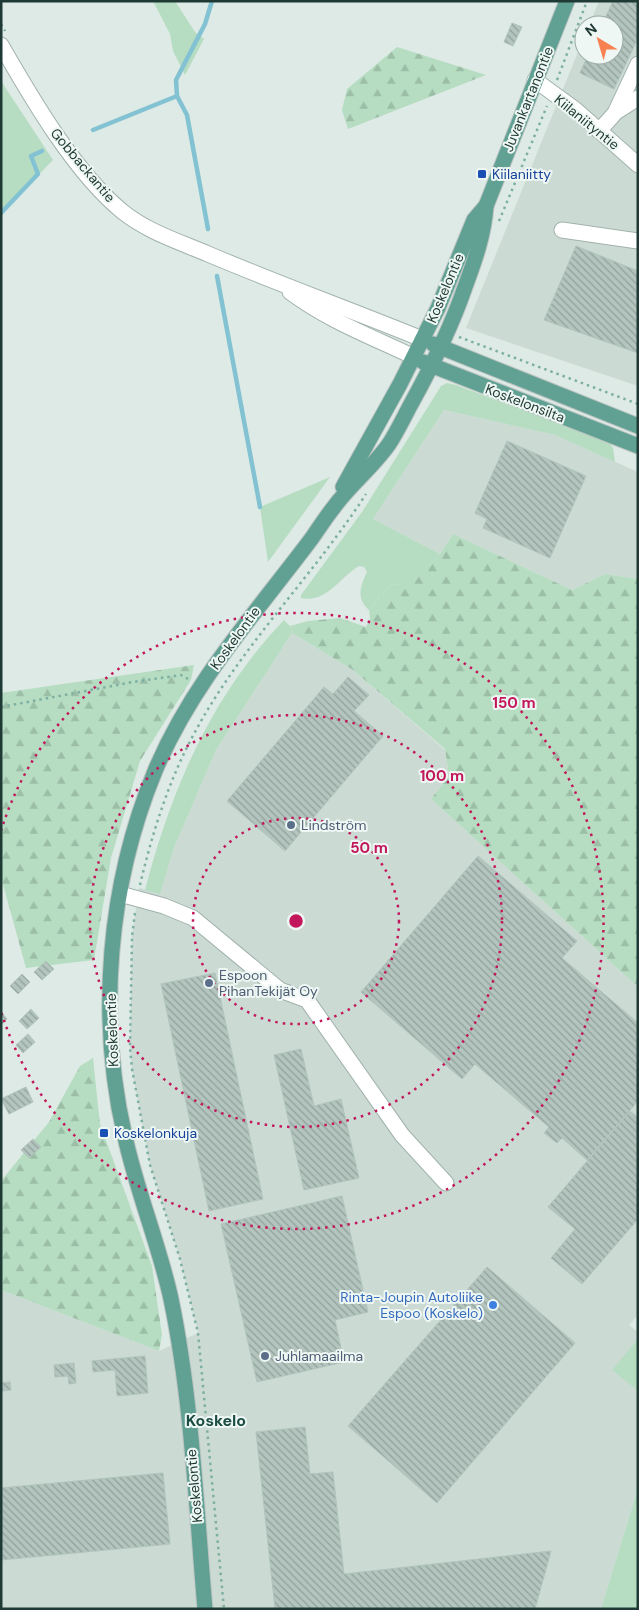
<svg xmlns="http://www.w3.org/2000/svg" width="639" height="1610" font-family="'DM Sans',sans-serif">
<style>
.built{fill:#ccdad4}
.green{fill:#b6ddc2}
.forest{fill:url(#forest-firs)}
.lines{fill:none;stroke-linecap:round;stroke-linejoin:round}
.stream{stroke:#83c2d2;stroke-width:4.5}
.building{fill:url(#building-back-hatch);stroke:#b0c4bd}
.minor-casing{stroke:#a1b2ac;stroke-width:17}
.major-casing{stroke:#bcc4c2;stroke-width:17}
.path{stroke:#7dafa2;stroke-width:2.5;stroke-dasharray:2.5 4;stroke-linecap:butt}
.minor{stroke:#fff;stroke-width:15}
.major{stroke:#61a194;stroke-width:15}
.ring{fill:none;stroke:#c2185b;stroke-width:2.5;stroke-dasharray:2.5 5}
.transit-dot{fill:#1a4fb4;stroke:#eef7f3;stroke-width:2}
.service-dot{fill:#5c6f8a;stroke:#eef7f3;stroke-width:2}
.shop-dot{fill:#3f7fe0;stroke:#eef7f3;stroke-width:2}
.labels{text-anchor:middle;stroke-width:4;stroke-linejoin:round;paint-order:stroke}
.street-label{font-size:14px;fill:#1f3a34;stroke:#eef7f3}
.transit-label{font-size:14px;fill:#164399;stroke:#eef7f3;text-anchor:start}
.service-label{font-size:14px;fill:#4e5e75;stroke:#eef7f3;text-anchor:start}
.shop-label{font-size:14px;fill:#366cbe;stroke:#eef7f3;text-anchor:end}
.quarter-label{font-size:16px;font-weight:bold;fill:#1b4d43;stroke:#eef7f3}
.centre{fill:#c2185b;stroke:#eef7f3;stroke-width:2.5}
.ring-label{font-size:15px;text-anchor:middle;font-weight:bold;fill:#c2185b;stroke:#eef7f3;stroke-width:4;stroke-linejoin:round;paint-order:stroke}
</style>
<defs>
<pattern id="forest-firs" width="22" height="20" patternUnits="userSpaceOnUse" patternTransform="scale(1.25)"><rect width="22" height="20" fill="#b6ddc2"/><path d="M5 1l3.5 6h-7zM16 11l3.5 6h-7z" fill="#9cbea7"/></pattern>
<pattern id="building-back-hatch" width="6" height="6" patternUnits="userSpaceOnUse" patternTransform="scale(1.25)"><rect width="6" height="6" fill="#b3c5be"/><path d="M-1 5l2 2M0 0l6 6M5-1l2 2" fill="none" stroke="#91a19b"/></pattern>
</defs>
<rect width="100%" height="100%" fill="#deeae5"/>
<g class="built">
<polygon points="599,1 638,1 638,386 466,328 584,37 584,55 614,55 614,25 589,25"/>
<polygon points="444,410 555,435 638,472 638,579 605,574 572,590 453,534 440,554 373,519"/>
<polygon points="292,633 353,670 445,750 449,776 431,799 638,987 638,1315 629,1325 638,1332 638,1339 613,1370 638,1391 638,1488 601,1609 1,1609 1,1290 159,1351 198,1333 180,1259 150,1165 132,1069 130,1048 132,936 139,888 160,893 174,848 216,750"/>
</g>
<g class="green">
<polygon points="153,1 175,1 195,32 204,39 185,75 173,51 170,34"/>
<polygon points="1,81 53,160 1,213"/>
<path d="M447,383L456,385L608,441L613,448L615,462L555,435L444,410L373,519L440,554L411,586L391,584L369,610C356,599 360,586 367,572L364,567L359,566C340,577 326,604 301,598V595L362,512L441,386Z"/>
<polygon points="330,477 268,562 260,507"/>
<path d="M284,620L290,626L292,633L216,750L174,848L160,894L145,890C171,790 211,696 284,620Z"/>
<polygon points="638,1339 638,1391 612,1370"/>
<polygon points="638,1488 638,1609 601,1609"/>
</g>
<g class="forest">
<polygon points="397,47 486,75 348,129 342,110 347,89"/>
<polygon points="453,534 572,590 605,574 638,579 638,987 431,799 449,776 445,749 353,670 292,633 290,626 308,621 340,618 366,627 370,619 369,610 391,584 411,585 440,554"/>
<polygon points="194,665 191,680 140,761 111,858 94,960 26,968 1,877 1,693"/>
<polygon points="93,1058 100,1124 152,1266 162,1335 159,1351 1,1290 1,1181 49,1122 80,1066"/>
</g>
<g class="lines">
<g class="stream">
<polyline points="177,96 187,115 208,229"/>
<polyline points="93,130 177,96 176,80 205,24 212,1"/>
<polyline points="1,213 38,174 31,156 42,151"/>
<polyline points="217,276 260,507"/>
</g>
</g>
<g class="building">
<polygon points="613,1 638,1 638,38 614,89 580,73 588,55 614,55 614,25 602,25"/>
<polygon points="512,23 522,27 513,46 504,42"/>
<polygon points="576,246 638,271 638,353 544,320"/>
<polygon points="507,441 586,476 550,558 483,528 487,519 475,513"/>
<polygon points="348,677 369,695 354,711 383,736 285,851 227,801 324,687 333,694"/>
<polygon points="478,856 577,941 562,958 638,1023 638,1101 587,1160 562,1138 557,1143 544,1133 549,1127 475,1064 462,1079 361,992"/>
<polygon points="46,961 54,969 42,980 34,972"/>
<polygon points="215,973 263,1199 209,1211 161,984"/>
<polygon points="22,974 30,982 18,994 10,986"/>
<polygon points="31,1009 39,1018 27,1029 19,1021"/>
<polygon points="1,1012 7,1019 1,1025"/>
<polygon points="28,1034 35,1042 23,1053 16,1045"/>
<polygon points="301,1049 314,1106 341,1099 359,1178 304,1190 274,1055"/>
<polygon points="26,1087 33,1102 9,1114 1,1099"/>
<polygon points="630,1111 638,1118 638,1219 582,1284 551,1258 575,1229 548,1207"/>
<polygon points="33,1139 41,1147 29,1158 21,1150"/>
<polygon points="342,1196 368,1312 335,1320 344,1362 257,1382 221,1224"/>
<polygon points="487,1267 575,1343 437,1503 348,1426"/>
<polygon points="145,1356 148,1393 117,1396 115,1370 93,1372 92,1361"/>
<polygon points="74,1363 76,1383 69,1384 68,1376 55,1377 54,1365"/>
<polygon points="10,1382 11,1390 1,1391 1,1383"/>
<rect x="230" y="1421" width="7" height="5"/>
<polygon points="305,1427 310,1474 333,1472 344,1574 551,1551 535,1609 275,1609 256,1432"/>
<polygon points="163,1473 170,1544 1,1560 1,1488"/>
</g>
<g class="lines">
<defs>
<g id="minor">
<path d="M1,45C32,99 75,173 123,212C148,232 180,242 208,254C279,284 351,310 422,339"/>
<polyline points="535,80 576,110 638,165"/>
<polyline points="616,112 638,98"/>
<polyline points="599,131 615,113 638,64"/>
<polyline points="562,230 638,241"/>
<path d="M290,292C329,321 370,336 414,357"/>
<polyline points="120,894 164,906 193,918 280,990 307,1000 402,1135 446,1183"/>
</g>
<g id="major">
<polyline points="433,344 638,426"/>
<polyline points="423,362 638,446"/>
<polyline points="343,487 400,384 438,308 474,220 486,206"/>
<path d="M205,1609C196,1506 192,1400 171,1299C159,1244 137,1192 125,1137C97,1017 108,885 155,771C192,683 255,614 312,538C319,528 326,517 334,507C350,485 373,467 389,444C397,432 404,417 411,404C432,366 451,328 465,287C475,260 484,235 486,206L567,1"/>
</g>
</defs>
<use href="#minor" class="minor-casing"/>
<use href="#major" class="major-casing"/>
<g class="path">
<polyline points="1,24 5,31"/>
<polyline points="557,80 587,1"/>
<polyline points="499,221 547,106"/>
<polyline points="459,337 638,404"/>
<polyline points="1,707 133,682 181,675 190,680"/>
<path d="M140,885C152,834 169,779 195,732C241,646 314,575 366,494"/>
<polyline points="135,913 132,936 130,1048 132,1069 150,1165 180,1259 198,1333 224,1609"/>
</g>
<use href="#minor" class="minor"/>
<use href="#major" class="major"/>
</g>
<g class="ring">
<circle cx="296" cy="921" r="103"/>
<circle cx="296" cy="921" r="206"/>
<path d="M1 831A308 308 0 1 1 1 1011"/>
</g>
<g class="transit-dot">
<rect x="477" y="169" width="10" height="10" rx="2.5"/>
<rect x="99" y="1128" width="10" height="10" rx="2.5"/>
</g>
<g class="service-dot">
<circle cx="291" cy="825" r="5"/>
<circle cx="209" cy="983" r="5"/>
<circle cx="265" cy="1356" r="5"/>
</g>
<circle class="shop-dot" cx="493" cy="1305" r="5"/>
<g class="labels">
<g class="street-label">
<text transform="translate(528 99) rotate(-68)" y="5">Juvankartanontie</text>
<text transform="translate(587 122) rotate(39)" y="5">Kiilaniityntie</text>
<text transform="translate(83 165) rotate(50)" y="5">Gobbackantie</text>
<text transform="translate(445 288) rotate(-67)" y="5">Koskelontie</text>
<text transform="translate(525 403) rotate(21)" y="5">Koskelonsilta</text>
<text transform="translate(235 638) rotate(-54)" y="5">Koskelontie</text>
<text transform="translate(112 1030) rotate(-92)" y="5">Koskelontie</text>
<text transform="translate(194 1486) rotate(-95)" y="5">Koskelontie</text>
</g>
<g class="transit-label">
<text x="492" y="179">Kiilaniitty</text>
<text x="114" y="1138">Koskelonkuja</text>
</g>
<g class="service-label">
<text x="301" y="830">Lindström</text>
<text x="219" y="980">Espoon<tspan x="219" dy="16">PihanTekijät Oy</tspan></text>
<text x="275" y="1361">Juhlamaailma</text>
</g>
<g class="shop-label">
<text x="483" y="1302">Rinta-Joupin Autoliike<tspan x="483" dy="16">Espoo (Koskelo)</tspan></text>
</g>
<g class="quarter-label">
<text x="216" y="1426">Koskelo</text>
</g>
</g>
<circle cx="296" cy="921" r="8" class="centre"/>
<g class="ring-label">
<text x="514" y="708">150 m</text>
<text x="442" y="781">100 m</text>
<text x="369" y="853">50 m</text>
</g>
<rect width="639" height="1610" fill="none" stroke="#1f3a34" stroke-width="5"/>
<g transform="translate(599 40) rotate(322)"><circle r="24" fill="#eef7f3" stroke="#9baba7"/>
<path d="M0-4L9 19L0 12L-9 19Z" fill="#f78150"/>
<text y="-8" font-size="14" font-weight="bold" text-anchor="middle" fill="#1f3a34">N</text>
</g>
</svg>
